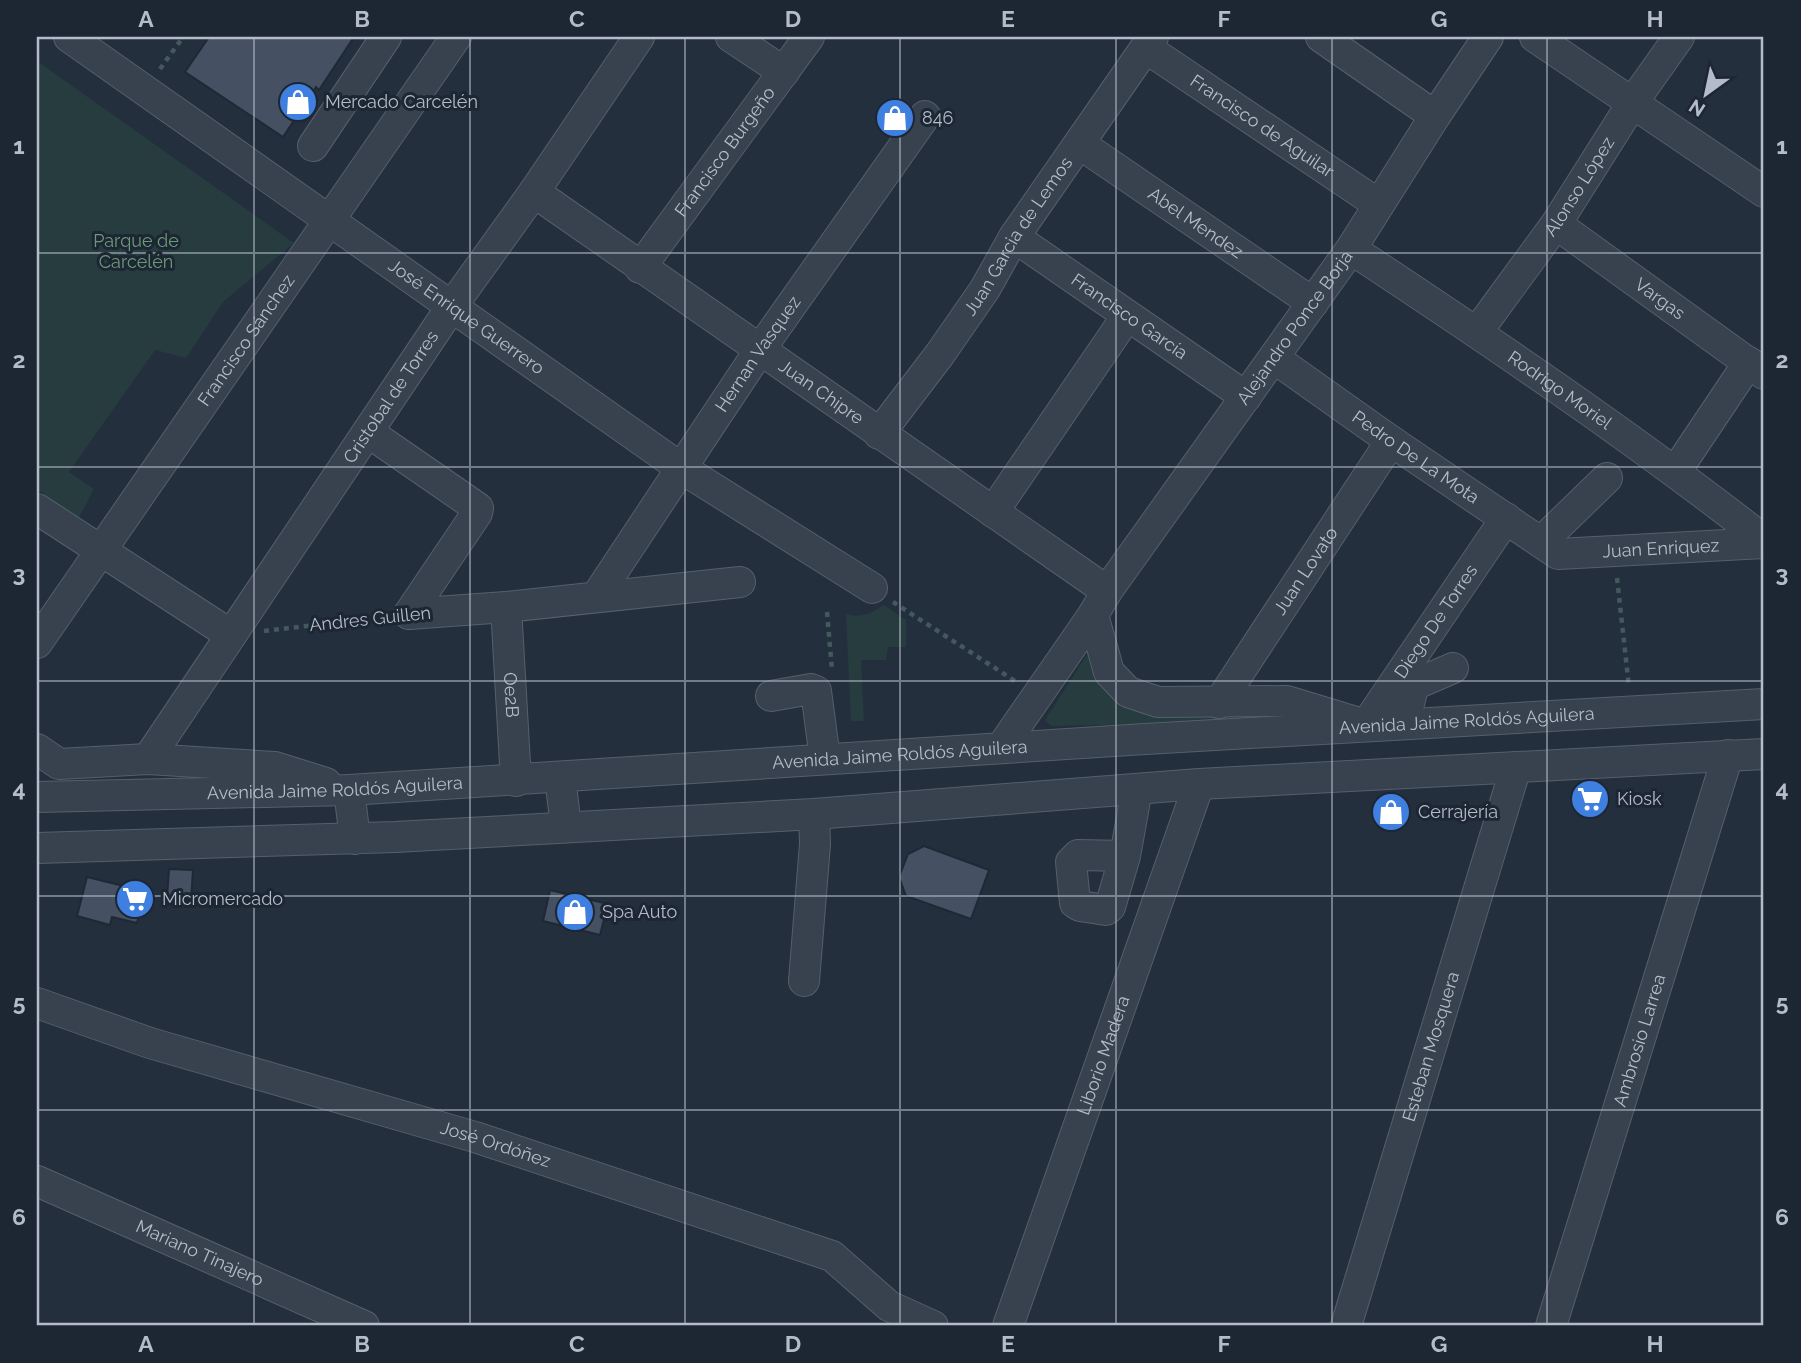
<svg xmlns="http://www.w3.org/2000/svg" width="1801" height="1363" font-family="Raleway,sans-serif">
<style>
.green{fill:#263c3f}
.building{fill:#455162;stroke:#1f2835;stroke-width:2}
.lines{fill:none;stroke-linecap:round;stroke-linejoin:round}
.minor-casing{stroke:#565f6c;stroke-width:32}
.path{stroke:#44595c;stroke-width:4.5;stroke-dasharray:5 5;stroke-linecap:butt}
.minor{stroke:#38414e;stroke-width:30}
.grid{fill:none;stroke:#b4bcc9;stroke-width:2;stroke-opacity:0.55}
.labels{text-anchor:middle;stroke-width:6;stroke-linejoin:round;paint-order:stroke}
.poi-label{font-size:18px;fill:#b4bcc9;stroke:#1d2633;text-anchor:start}
.street-label{font-size:18px;fill:#b4bcc9;stroke:#1d2633}
.park-label{font-size:18px;fill:#6b9a76;stroke:#1d2633}
.neatline{fill:none;stroke:#b4bcc9;stroke-width:2.5}
.grid-label{font-size:23px;text-anchor:middle;font-weight:bold;fill:#b4bcc9}
</style>
<rect width="100%" height="100%" fill="#242f3e"/>
<g class="green">
<polygon points="37,61 294,243 223,302 186,358 155,350 69,472 94,489 78,519 37,489"/>
<path d="M884,605L906,620V647H888L886,660H861L864,721H851L846,614C863,618 870,614 884,605Z"/>
<polygon points="1090,650 1100,678 1264,710 1267,722 1051,726 1045,720"/>
</g>
<g class="building">
<polygon points="209,37 354,37 319,90 316,87 283,137 185,72"/>
<polygon points="924,846 989,870 971,919 906,896 899,877 908,854"/>
<polygon points="169,869 193,870 191,900 167,898"/>
<polygon points="87,877 144,891 137,923 112,917 110,925 77,916"/>
<polygon points="550,890 608,904 600,935 543,921"/>
</g>
<g class="lines">
<defs>
<g id="minor">
<path id="s1" d="M69,37L681,468L872,588"/>
<polyline points="731,37 784,72"/>
<polyline points="1321,37 1435,116"/>
<polyline points="1535,37 1764,192"/>
<path id="s2" d="M1146,48L1378,204"/>
<path id="s3" d="M1080,144L1313,303"/>
<polyline points="313,146 386,37"/>
<path id="s4" d="M534,192L1107,591"/>
<path id="s5" d="M1556,224L1764,374"/>
<path id="s6" d="M1014,237L1246,397"/>
<path id="s7" d="M1351,249C1492,342 1631,436 1764,540"/>
<path id="s8" d="M640,268L809,37"/>
<path id="s9" d="M1477,332L1556,224L1633,102L1679,37"/>
<path id="s10" d="M1274,358L1391,441L1558,554L1764,543"/>
<polyline points="368,432 478,508 477,513 409,614"/>
<path id="s11" d="M879,434L940,354L985,289L1014,237L1153,37"/>
<polyline points="1676,471 1749,362"/>
<polyline points="37,509 231,635"/>
<polyline points="993,512 1127,316"/>
<polyline points="1541,542 1607,478"/>
<path id="s12" d="M596,597L759,351L925,116"/>
<path id="s13" d="M506,607L516,781"/>
<polyline points="409,614 506,607 740,582"/>
<path id="s14" d="M1093,615L1109,672L1128,692L1158,702L1287,701L1366,725L1506,518"/>
<path id="s15" d="M37,643L456,37"/>
<polyline points="771,696 811,689 816,691 825,759"/>
<path id="s16" d="M1219,703L1391,441"/>
<polyline points="1404,723 1413,688 1416,684 1453,668"/>
<path id="s17" d="M1001,748L1093,615L1107,591L1351,249L1435,116L1488,37"/>
<polyline points="37,749 59,764 148,759 275,767 326,783"/>
<path id="s18" d="M148,759L452,306L534,192L639,37"/>
<polyline points="560,777 566,827"/>
<polyline points="349,790 355,839"/>
<path id="s19" d="M37,797L349,790L1145,739L1764,704"/>
<polyline points="37,848 395,837 814,814 1199,784 1764,754"/>
<polyline points="1125,856 1110,907 1106,910 1080,906 1075,903 1071,862 1078,855 1125,856 1137,789"/>
<polyline points="804,981 815,844 814,814"/>
<path id="s20" d="M37,1003L150,1043L475,1137L832,1256L889,1306L933,1326"/>
<path id="s21" d="M37,1181L364,1326"/>
<path id="s22" d="M1008,1326L1199,784"/>
<path id="s23" d="M1346,1326L1516,767"/>
<path id="s24" d="M1551,1326L1728,755"/>
</g>
</defs>
<use href="#minor" class="minor-casing"/>
<g class="path">
<polyline points="160,69 183,37"/>
<polyline points="1617,578 1629,687"/>
<polyline points="893,602 1015,681"/>
<polyline points="827,612 832,670"/>
<polyline points="264,631 384,617"/>
</g>
<use href="#minor" class="minor"/>
</g>
<path class="grid" d="M254,37V1326M470,37V1326M685,37V1326M900,37V1326M1116,37V1326M1332,37V1326M1547,37V1326M37,253H1764M37,467H1764M37,681H1764M37,896H1764M37,1110H1764"/>
<defs>
<symbol id="shop-disc" viewBox="-11 -11 22 22"><circle r="9.5" fill="#3f7fe0" stroke="#1d2633"/><path d="M-5-2.5h2.3a2.7 3.5 0 0 1 5.4 0H5L5.5 6h-11ZM-1.5-2.5h3a1.5 2.3 0 0 0-3 0Z" fill="#fff"/></symbol>
<symbol id="supermarket-disc" viewBox="-11 -11 22 22"><circle r="9.5" fill="#3f7fe0" stroke="#1d2633"/><path d="M-6-5.5h2.5l.6 2H6L4.5 2H-2.5L-4.4-4H-6ZM-1.5 3.2a1.3 1.3 0 1 0 .1 0ZM3 3.2a1.3 1.3 0 1 0 .1 0Z" fill="#fff"/></symbol>
</defs>
<g fill-rule="evenodd">
<use href="#shop-disc" x="276" y="80" width="44" height="44"/>
<use href="#shop-disc" x="873" y="96" width="44" height="44"/>
<use href="#supermarket-disc" x="1568" y="777" width="44" height="44"/>
<use href="#shop-disc" x="1369" y="790" width="44" height="44"/>
<use href="#supermarket-disc" x="113" y="877" width="44" height="44"/>
<use href="#shop-disc" x="553" y="890" width="44" height="44"/>
</g>
<g class="labels">
<g class="poi-label">
<text x="325" y="108">Mercado Carcelén</text>
<text x="922" y="124">846</text>
<text x="1617" y="805">Kiosk</text>
<text x="1418" y="818">Cerrajería</text>
<text x="162" y="905">Micromercado</text>
<text x="602" y="918">Spa Auto</text>
</g>
<g class="street-label">
<text dy="6" stroke="none"><textPath href="#s2" startOffset="140">Francisco de Aguilar</textPath></text>
<text dy="6" stroke="none"><textPath href="#s8" startOffset="144">Francisco Burgeño</textPath></text>
<text dy="6" stroke="none"><textPath href="#s9" startOffset="178">Alonso López</textPath></text>
<text dy="6" stroke="none"><textPath href="#s3" startOffset="140">Abel Mendez</textPath></text>
<text dy="6" stroke="none"><textPath href="#s11" startOffset="242">Juan Garcia de Lemos</textPath></text>
<text dy="6" stroke="none"><textPath href="#s5" startOffset="128">Vargas</textPath></text>
<text dy="6" stroke="none"><textPath href="#s1" startOffset="486">José Enrique Guerrero</textPath></text>
<text dy="6" stroke="none"><textPath href="#s6" startOffset="140">Francisco García</textPath></text>
<text dy="6" stroke="none"><textPath href="#s17" startOffset="513">Alejandro Ponce Borja</textPath></text>
<text dy="6" stroke="none"><textPath href="#s15" startOffset="368">Francisco Sánchez</textPath></text>
<text dy="6" stroke="none"><textPath href="#s12" startOffset="292">Hernan Vasquez</textPath></text>
<text dy="6" stroke="none"><textPath href="#s7" startOffset="252">Rodrigo Moriel</textPath></text>
<text dy="6" stroke="none"><textPath href="#s4" startOffset="350">Juan Chipre</textPath></text>
<text dy="6" stroke="none"><textPath href="#s18" startOffset="436">Cristobal de Torres</textPath></text>
<text dy="6" stroke="none"><textPath href="#s10" startOffset="173">Pedro De La Mota</textPath></text>
<text dy="6" stroke="none"><textPath href="#s10" startOffset="448">Juan Enriquez</textPath></text>
<text dy="6" stroke="none"><textPath href="#s16" startOffset="158">Juan Lovato</textPath></text>
<text transform="translate(370 619) rotate(-6)" y="6">Andres Guillen</text>
<text dy="6" stroke="none"><textPath href="#s14" startOffset="455">Diego De Torres</textPath></text>
<text dy="6" stroke="none"><textPath href="#s13" startOffset="88">Oe2B</textPath></text>
<text dy="6" stroke="none"><textPath href="#s19" startOffset="1432">Avenida Jaime Roldós Aguilera</textPath></text>
<text dy="6" stroke="none"><textPath href="#s19" startOffset="864">Avenida Jaime Roldós Aguilera</textPath></text>
<text dy="6" stroke="none"><textPath href="#s19" startOffset="298">Avenida Jaime Roldós Aguilera</textPath></text>
<text dy="6" stroke="none"><textPath href="#s24" startOffset="299">Ambrosio Larrea</textPath></text>
<text dy="6" stroke="none"><textPath href="#s23" startOffset="292">Esteban Mosquera</textPath></text>
<text dy="6" stroke="none"><textPath href="#s22" startOffset="287">Liborio Madera</textPath></text>
<text dy="6" stroke="none"><textPath href="#s20" startOffset="480">José Ordóñez</textPath></text>
<text dy="6" stroke="none"><textPath href="#s21" startOffset="178">Mariano Tinajero</textPath></text>
</g>
<g class="park-label">
<text x="136" y="247">Parque de<tspan x="136" dy="21">Carcelén</tspan></text>
</g>
</g>
<rect width="1801" height="1363" fill="none" stroke="#1d2633" stroke-width="77"/>
<g transform="translate(1706 94) rotate(213)" stroke="#1d2633" stroke-width="5" paint-order="stroke">
<path d="M0-5L12 26L0 18L-12 26Z" fill="#b4bcc9"/>
<text y="-10" font-size="19" font-weight="bold" text-anchor="middle" fill="#b4bcc9">N</text>
</g>
<rect x="38" y="38" width="1724" height="1286" class="neatline"/>
<g class="grid-label">
<text x="146" y="27">A</text>
<text x="362" y="27">B</text>
<text x="577" y="27">C</text>
<text x="793" y="27">D</text>
<text x="1008" y="27">E</text>
<text x="1224" y="27">F</text>
<text x="1439" y="27">G</text>
<text x="1655" y="27">H</text>
<text x="19" y="154">1</text>
<text x="1782" y="154">1</text>
<text x="19" y="368">2</text>
<text x="1782" y="368">2</text>
<text x="19" y="582">3</text>
<text x="1782" y="582">3</text>
<text x="19" y="797">4</text>
<text x="1782" y="797">4</text>
<text x="19" y="1011">5</text>
<text x="1782" y="1011">5</text>
<text x="19" y="1225">6</text>
<text x="1782" y="1225">6</text>
<text x="146" y="1352">A</text>
<text x="362" y="1352">B</text>
<text x="577" y="1352">C</text>
<text x="793" y="1352">D</text>
<text x="1008" y="1352">E</text>
<text x="1224" y="1352">F</text>
<text x="1439" y="1352">G</text>
<text x="1655" y="1352">H</text>
</g>
</svg>
